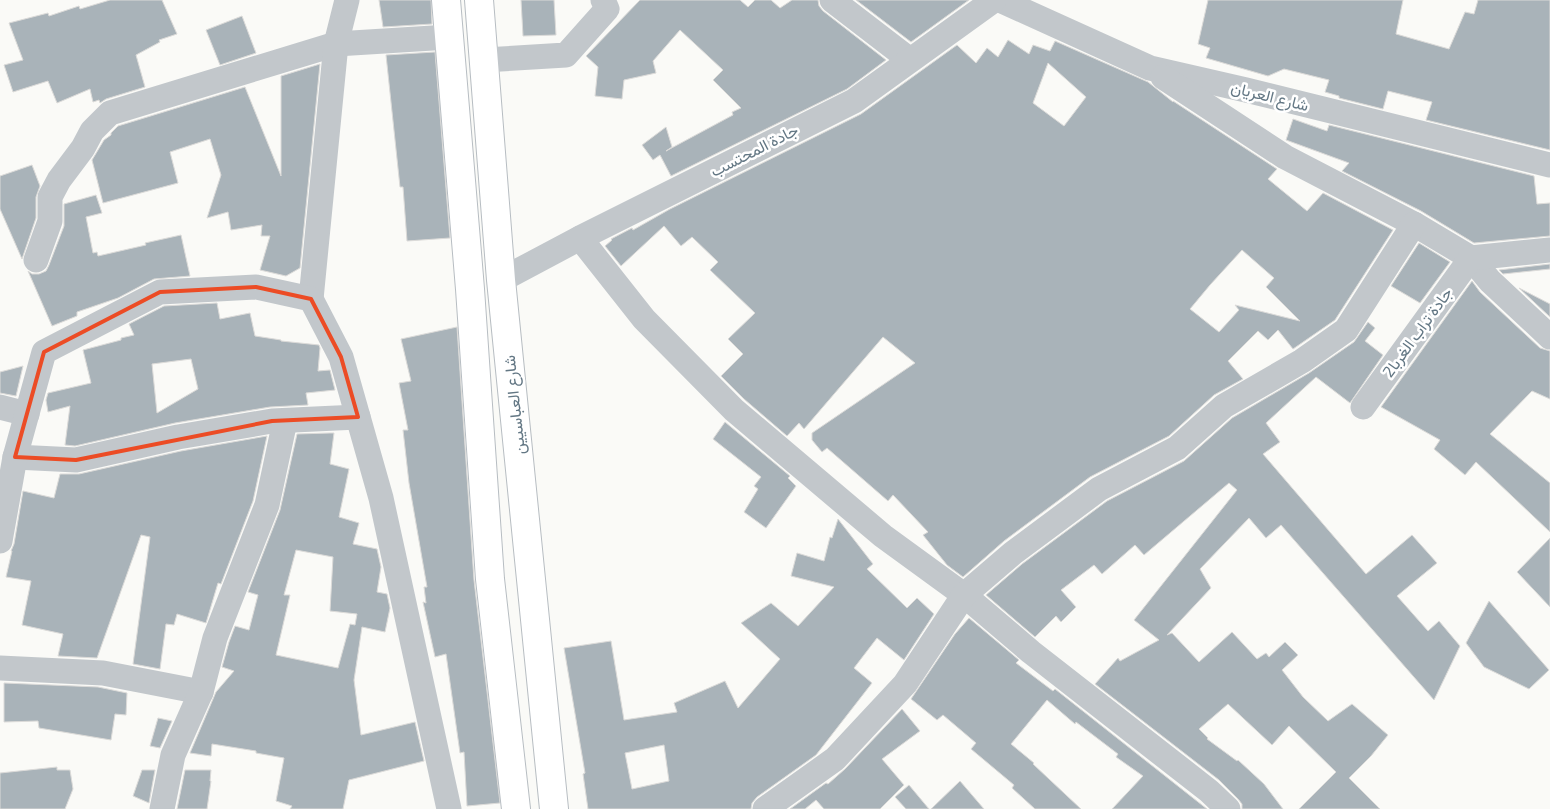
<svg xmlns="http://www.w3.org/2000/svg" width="1550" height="809" font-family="'Exo 2',Vazirmatn,sans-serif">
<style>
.building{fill:#a9b3b9;stroke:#dcdbd9;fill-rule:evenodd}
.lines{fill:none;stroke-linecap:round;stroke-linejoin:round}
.secondary-casing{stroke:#b7bdc2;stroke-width:30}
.street{stroke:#c2c7cb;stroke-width:25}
.secondary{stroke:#fff;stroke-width:28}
.marked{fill:none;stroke:#ec4c25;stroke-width:4;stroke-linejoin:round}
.labels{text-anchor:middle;stroke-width:5;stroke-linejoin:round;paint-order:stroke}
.street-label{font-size:16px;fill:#637784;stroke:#fff}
</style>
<rect width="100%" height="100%" fill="#fafaf7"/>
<g class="building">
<polygon points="110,0 162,0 177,34 159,40 160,42 136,55 145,87 106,99 100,103 99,100 93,102 90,89 57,103 48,81 13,92 4,65 23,60 9,23 48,13 49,16 79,6 80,9"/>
<polygon points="379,0 431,0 432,24 383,27"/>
<polygon points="521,0 554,0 556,35 523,36"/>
<polygon points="640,0 740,0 748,7 755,0 771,0 780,8 792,0 818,0 819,6 823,11 886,60 847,89 671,176 660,155 653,160 642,145 666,127 672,147 666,151 733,115 732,112 741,108 713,80 723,70 680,30 653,61 656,73 624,80 622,99 595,96 598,67 586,56"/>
<polygon points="856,0 969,0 911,42"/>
<polygon points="1208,0 1403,0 1396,34 1449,49 1465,12 1474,14 1478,0 1550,0 1550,150 1426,120 1432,102 1388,91 1383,109 1339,98 1339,96 1325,92 1329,80 1284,69 1268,76 1206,58 1210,48 1198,44"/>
<polygon points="242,16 256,53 220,65 206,30"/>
<path d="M1008,40L1029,54L1033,45L1050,51L1055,41L1148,82L1173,102V101L1277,169L1268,179L1307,211L1323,193L1393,230L1335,320L1293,349L1278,330L1268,340L1258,331L1228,361L1243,379L1214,395L1169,436L1090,477L1004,541L963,577L947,565L923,535L928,532L893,495L888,501L827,448L822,452L812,440V433L915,363L883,337L804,429L799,423L787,436L744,399L721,376L743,354L728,339L755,313L710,270L718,262L692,237L681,246L664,226L621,266L605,246L612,240L611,239L632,228L633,230L670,209L861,114L957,45L976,63L987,48L998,57ZM1048,63L1086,97L1064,126L1033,103ZM1242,250L1274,278L1266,287L1300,321L1235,305L1239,310L1219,332L1190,309L1210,285Z"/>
<polygon points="435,52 450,238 407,241 403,187 400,187 386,55"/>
<polygon points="320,64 300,268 286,276 260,270 270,236 261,236 262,225 231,230 228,212 207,218 221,175 210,139 170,152 178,183 103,203 92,160 104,140 111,135 111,133 118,126 245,87 281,176 281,76"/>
<polygon points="1293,119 1327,131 1329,125 1534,176 1537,204 1550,203 1550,236 1474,243 1421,211 1342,171 1349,163 1286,140"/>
<polygon points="32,165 40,186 36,197 36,218 22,259 0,209 0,176"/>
<polygon points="96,195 102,213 86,217 93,253 97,252 98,256 146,245 145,243 181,235 190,276 154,279 118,298 77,312 77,316 52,326 28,271 32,274 39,274 46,271 49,265 64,226 64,204"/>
<polygon points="1419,243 1450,262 1420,303 1391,286"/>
<polygon points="1550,264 1550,269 1503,274 1499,270"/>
<polygon points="1472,281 1480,292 1540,348 1550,351 1550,399 1532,391 1490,434 1550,483 1550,532 1476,462 1465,475 1434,449 1440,440 1381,407"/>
<polygon points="1519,288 1550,304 1550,317"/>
<path d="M217,303L220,319L250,313L255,336L281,340V341L319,345L320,348L318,371L330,370L335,390L306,393L308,405L270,407L175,423L75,446L65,445L70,406L48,412L46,400L48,393L91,383L83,350L121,340V338L134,335L129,324L164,306ZM191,359L198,389L157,413L152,364Z"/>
<polygon points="1368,322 1375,328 1365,341 1383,355 1350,403 1316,377 1266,423 1280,442 1263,454 1366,574 1412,535 1437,563 1397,596 1428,631 1439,621 1460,646 1434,700 1281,525 1266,538 1249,518 1200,569 1211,588 1167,635 1172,633 1199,662 1232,632 1257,659 1266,653 1269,657 1285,642 1298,655 1282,670 1303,697 1328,721 1352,704 1388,735 1371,756 1349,778 1380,809 1299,809 1336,772 1289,726 1272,745 1228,704 1199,729 1208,738 1207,739 1237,761 1238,760 1264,784 1283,809 1242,809 1242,804 1238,799 1219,780 1095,684 1118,658 1120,661 1159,640 1134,620 1237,490 1229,483 1144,555 1135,545 1102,574 1094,565 1061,590 1076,607 1061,622 1056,616 1035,637 986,595 1022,564 1107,501 1184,461 1232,418 1309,373 1354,342"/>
<polygon points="457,327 474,580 500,803 467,806 464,752 460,753 446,654 435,657 423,602 426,603 424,587 427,587 409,483 403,430 408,430 399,383 411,381 401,339"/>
<polygon points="23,366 16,396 0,393 0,372"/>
<polygon points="725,422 790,476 788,478 796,486 766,528 744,512 758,489 754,486 761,477 713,439"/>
<path d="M330,433H334L330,464L349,469L339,517L359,523L353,544L377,549L381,567L377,592L387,594L390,608L385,632L362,627L354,680L361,735L415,722L424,761L349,780L343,809H290L292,806L276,801L284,758L256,753V751L212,744L211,756L190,753L216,692L234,671L222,667L229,642L235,626L249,630L258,595L248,592L280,510L297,434ZM296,550L333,557L330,611L357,614L355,625L350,624L338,668L276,655L290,595H284Z"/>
<polygon points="267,436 253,501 221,584 218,583 206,623 177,614 174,625 166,624 160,669 133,664 150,537 141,535 97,658 58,656 63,634 22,625 31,581 6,577 12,551 11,551 14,544 23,491 54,498 60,474 79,474 181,451"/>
<path d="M838,519L873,564L867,569L907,608L917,598L934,614L904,660L877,638L854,668L872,683L816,755L757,797L752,803L751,809H588L583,774L585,773L564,648L611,641L624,720L677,712L674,703L725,681L738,708L780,659L741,623L771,603L798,626L834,587L791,576L797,553L824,561L830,537L832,538ZM664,745L669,781L632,789L625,753Z"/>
<polygon points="1550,538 1550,607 1517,572"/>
<polygon points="1489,601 1549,670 1529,689 1484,667 1466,643"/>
<polygon points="969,618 1019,660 1016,663 1053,691 1055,689 1207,809 1112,809 1143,776 1116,757 1118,754 1076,722 1075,724 1047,700 1011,744 1034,763 1033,764 1081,809 1035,809 1012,788 1014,785 971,749 976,743 943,715 937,720 911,699 955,634"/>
<polygon points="4,683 98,687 127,693 126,715 115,714 111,740 39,728 38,721 4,722"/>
<polygon points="902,709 920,731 882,759 904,785 880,809 824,809 816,800 805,809 790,809 826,783 828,784 845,769"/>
<polygon points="158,718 172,721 160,748 150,746"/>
<polygon points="57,767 57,770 70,770 73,789 65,809 0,809 0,773"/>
<polygon points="142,770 155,770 149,803 133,796"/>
<polygon points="185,770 211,770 210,781 211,781 207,809 177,809"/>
<polygon points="960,781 984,809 931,809"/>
<polygon points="909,785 929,809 906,809 895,797"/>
</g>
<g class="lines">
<defs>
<g id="secondary">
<polyline points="446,0 470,289 490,579 516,809"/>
<polyline points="479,0 501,280 554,809"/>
</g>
</defs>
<use href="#secondary" class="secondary-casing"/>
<g class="street">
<polyline points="832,0 910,60"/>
<polyline points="1000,0 1150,68 1246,90 1550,165"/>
<polyline points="484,60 566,55 607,9 603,0"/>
<polyline points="1163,77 1285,157 1414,224 1471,258 1490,281 1550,337"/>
<polyline points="580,238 644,319 734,410 883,536 964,595 1031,652 1209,791 1228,809"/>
<polyline points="36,260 50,221 50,197 59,180 83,148 92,131 110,113 336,44 449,37"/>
<polyline points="501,280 580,238 854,101 994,0"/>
<polyline points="311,299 336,44 347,0"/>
<polyline points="0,407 27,414"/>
<polyline points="1363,407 1471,258 1550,250"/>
<polyline points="15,457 76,460 178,437 272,421 358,417"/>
<polyline points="0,541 15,457 44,352 160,292 256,287 311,299 341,357 381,498 449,809"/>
<polyline points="0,668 103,673 201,692"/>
<polyline points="162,809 173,755 201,692 215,638 267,505 285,421"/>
<polyline points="765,809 835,759 905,684 964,595 1013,553 1099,489 1177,448 1224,406 1302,361 1346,330 1414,224"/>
</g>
<use href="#secondary" class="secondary"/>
</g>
<path class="marked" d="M256,287L311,299L341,357L358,417L272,421L76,460L15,457L44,352L160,292Z"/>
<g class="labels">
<g class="street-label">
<text transform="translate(1270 96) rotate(14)" y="6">شارع العريان</text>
<text transform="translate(754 150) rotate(-27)" y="6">جادة المحتسب</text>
<text transform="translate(1417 332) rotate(-54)" y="6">جادة تراب الغربا2</text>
<text transform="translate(514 405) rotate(-96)" y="6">شارع العباسيين</text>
</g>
</g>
</svg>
